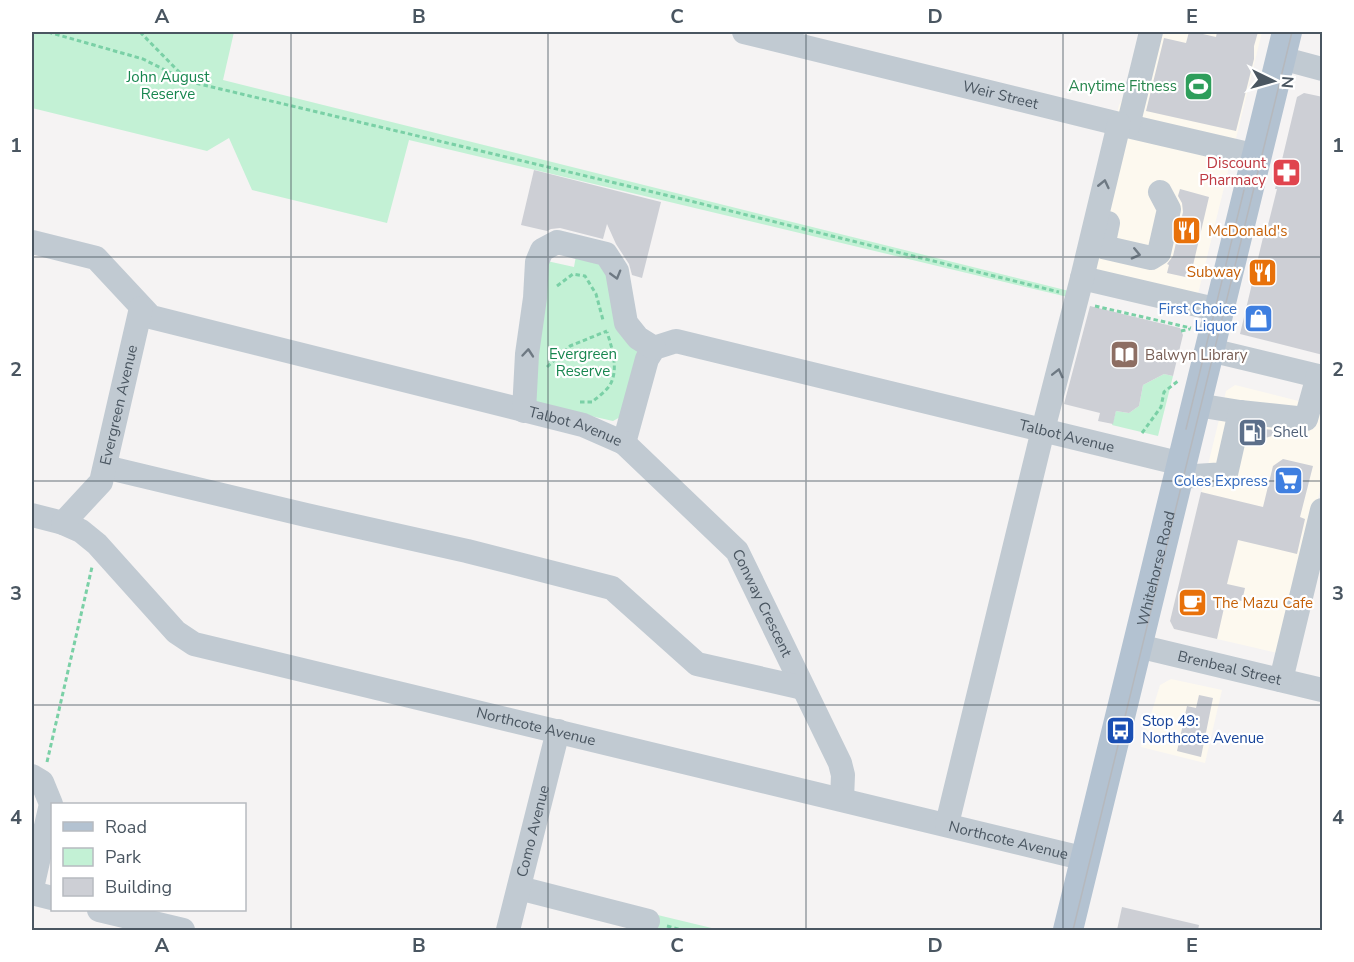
<svg xmlns="http://www.w3.org/2000/svg" width="1354" height="962" font-family="'Nunito Sans',sans-serif">
<style>
.commercial{fill:#fdf9ef}
.green{fill:#c3f1d5}
.building{fill:#cdcfd5}
.lines{fill:none;stroke-linecap:round;stroke-linejoin:round}
.path{stroke:#7ad0a6;stroke-width:3;stroke-dasharray:4.5 3;stroke-linecap:butt}
.minor{stroke:#c1cad2;stroke-width:24}
.major{stroke:#b3c2d1;stroke-width:30}
.tram{stroke:#b5b8bd;stroke-width:1.5}
.oneway{stroke:#6e7983}
.grid{fill:none;stroke:#4a5661;stroke-width:1.5;stroke-opacity:0.55}
.labels{text-anchor:middle;stroke-width:4.5;stroke-linejoin:round;paint-order:stroke}
.park-label{font-size:15px;fill:#17864f;stroke:#fff}
.leisure-label{font-size:15px;fill:#27864d;stroke:#fff;text-anchor:end}
.street-label{font-size:15px;fill:#4a5661;stroke:#fff}
.health-label{font-size:15px;fill:#be3a42;stroke:#fff;text-anchor:end}
.food-label{font-size:15px;fill:#c56008;stroke:#fff;text-anchor:start}
.shop-label{font-size:15px;fill:#366cbe;stroke:#fff;text-anchor:end}
.education-label{font-size:15px;fill:#785e54;stroke:#fff;text-anchor:start}
.service-label{font-size:15px;fill:#4e5e75;stroke:#fff;text-anchor:start}
.transit-label{font-size:15px;fill:#164399;stroke:#fff;text-anchor:start}
.neatline{fill:none;stroke:#4a5661;stroke-width:2}
.grid-label{font-size:20px;text-anchor:middle;font-weight:bold;fill:#4a5661}
</style>
<rect width="100%" height="100%" fill="#f5f3f3"/>
<g class="commercial">
<polygon points="1159,32 1262,32 1197,298 1079,271 1119,105 1158,36"/>
<polygon points="1235,385 1322,407 1322,483 1314,515 1290,656 1174,629 1170,621 1226,391"/>
<polygon points="1171,679 1222,690 1205,763 1141,747 1160,685"/>
</g>
<g class="green">
<polygon points="32,32 234,32 223,80 1073,292 1072,298 409,140 387,223 252,190 229,138 207,151 32,108"/>
<polygon points="576,256 606,264 640,352 624,415 613,421 537,404 533,391 547,261 574,267"/>
<polygon points="1164,374 1173,376 1158,436 1112,425 1116,411 1129,413 1139,406 1143,385"/>
<polygon points="641,911 720,930 636,930"/>
</g>
<g class="building">
<polygon points="1189,32 1194,32 1216,37 1217,32 1258,32 1254,46 1254,59 1236,131 1146,111 1164,38 1186,43"/>
<polygon points="1304,93 1323,97 1323,355 1240,334 1266,225 1268,225 1277,189 1275,189 1297,97"/>
<polygon points="534,170 661,202 642,278 632,275 629,264 616,244 607,224 603,239 560,228 551,229 547,231 521,225"/>
<polygon points="1180,189 1209,197 1190,278 1167,273 1169,265 1167,264 1173,256 1183,212 1182,203 1178,196"/>
<polygon points="1090,306 1180,328 1183,335 1173,376 1164,374 1143,385 1139,406 1129,413 1116,411 1113,424 1098,421 1100,413 1064,404"/>
<polygon points="1251,428 1274,430 1275,435 1248,443"/>
<polygon points="1283,459 1313,466 1300,517 1305,519 1297,554 1238,540 1227,584 1245,588 1242,601 1233,600 1231,610 1224,608 1217,639 1174,629 1170,621 1201,492 1263,507 1273,466"/>
<polygon points="1199,695 1213,698 1201,757 1177,751 1187,706 1196,708"/>
<polygon points="1122,907 1199,925 1198,930 1117,930"/>
</g>
<g class="lines">
<g class="path">
<polyline points="48,32 143,59 187,81 674,197 1059,292"/>
<polyline points="140,32 184,77"/>
<polyline points="557,286 573,274 585,276 596,294 603,320"/>
<polyline points="1095,306 1191,328"/>
<polyline points="1181,331 1190,329"/>
<polyline points="547,367 570,346 607,331"/>
<path d="M580,402H592C598,397 606,391 610,385C619,369 612,348 607,332"/>
<polyline points="1142,433 1161,407 1164,392 1178,381"/>
<polyline points="47,762 92,567"/>
<polyline points="667,926 682,930"/>
</g>
<g class="minor">
<path id="s1" d="M744,32L1119,124L1257,156"/>
<polyline points="1281,58 1322,69"/>
<polyline points="1128,126 1151,32"/>
<polyline points="1108,223 1103,247 1151,258 1159,253 1169,209 1160,192"/>
<path id="s2" d="M32,242L96,258L151,317L583,425L624,443L647,359L654,348L676,341L1182,464"/>
<polyline points="1082,278 1219,310"/>
<polyline points="1210,350 1322,377"/>
<polyline points="1197,405 1240,412 1306,419 1318,376"/>
<polyline points="524,411 527,354 535,298 537,262 542,250 557,242 606,254 617,271 626,323 638,338 654,348"/>
<path id="s3" d="M624,443L737,551L840,763L843,775L842,799"/>
<polyline points="105,467 306,515 467,551 612,588 697,664 803,688"/>
<polyline points="1179,477 1226,474 1240,412"/>
<path id="s4" d="M32,515L63,523L81,531L97,544L176,632L194,644L1086,859"/>
<path id="s5" d="M63,523L101,482L141,308"/>
<path id="s6" d="M1138,646L1322,690"/>
<polyline points="1281,680 1322,510"/>
<polyline points="32,776 42,782 51,804 32,888"/>
<polyline points="947,824 1043,430 1082,278 1119,124"/>
<polyline points="519,888 648,921"/>
<polyline points="32,893 52,898"/>
<polyline points="99,910 183,930"/>
<path id="s7" d="M508,930L558,731"/>
</g>
<path class="major" id="s8" d="M1068,930L1287,32"/>
<g class="tram">
<polyline points="1186,429 1244,190"/>
<polyline points="1073,930 1292,32"/>
</g>
</g>
<defs><path id="oneway-chevron" d="M-2-3.5L2.5 0L-2 3.5" fill="none" stroke-width="1.6" stroke-linecap="round" stroke-linejoin="round" transform="scale(1.5)"/></defs>
<g class="oneway">
<use href="#oneway-chevron" transform="translate(1104 184) rotate(-77)"/>
<use href="#oneway-chevron" transform="translate(1136 254) rotate(13)"/>
<use href="#oneway-chevron" transform="translate(616 275) rotate(74)"/>
<use href="#oneway-chevron" transform="translate(528 353) rotate(-85)"/>
<use href="#oneway-chevron" transform="translate(1058 373) rotate(-76)"/>
</g>
<path class="grid" d="M291,32V930M548,32V930M806,32V930M1063,32V930M32,257H1322M32,481H1322M32,705H1322"/>
<defs>
<symbol id="stadium-square" viewBox="-11 -11 22 22"><rect x="-9" y="-9" width="18" height="18" rx="4" fill="#2e9e5b" stroke="#fff"/><path d="M0-5a6.5 5 0 1 0 0 10a6.5 5 0 1 0 0-10ZM-3.5-1.8h7v3.6h-7Z" fill="#fff"/></symbol>
<symbol id="pharmacy-square" viewBox="-11 -11 22 22"><rect x="-9" y="-9" width="18" height="18" rx="4" fill="#e0444e" stroke="#fff"/><path d="M-2-6h4v4h4v4h-4v4h-4v-4h-4v-4h4Z" fill="#fff"/></symbol>
<symbol id="restaurant-square" viewBox="-11 -11 22 22"><rect x="-9" y="-9" width="18" height="18" rx="4" fill="#e8710a" stroke="#fff"/><path d="M-5-6h1v4h1v-4h1v4h1v-4h1v5L-1.5 .5V6h-2V.5L-5-1ZM5-6V6H3V1.5H1.5Q1.5-4 5-6Z" fill="#fff"/></symbol>
<symbol id="shop-square" viewBox="-11 -11 22 22"><rect x="-9" y="-9" width="18" height="18" rx="4" fill="#3f7fe0" stroke="#fff"/><path d="M-5-2.5h2.3a2.7 3.5 0 0 1 5.4 0H5L5.5 6h-11ZM-1.5-2.5h3a1.5 2.3 0 0 0-3 0Z" fill="#fff"/></symbol>
<symbol id="library-square" viewBox="-11 -11 22 22"><rect x="-9" y="-9" width="18" height="18" rx="4" fill="#8d6e63" stroke="#fff"/><path d="M-6-4Q-3-5.5-.7-3.5V5Q-3 3-6 4ZM6-4Q3-5.5 .7-3.5V5Q3 3 6 4Z" fill="#fff"/></symbol>
<symbol id="fuel-square" viewBox="-11 -11 22 22"><rect x="-9" y="-9" width="18" height="18" rx="4" fill="#5c6f8a" stroke="#fff"/><path d="M-5.5-6h7V0h2V4h1.3V-2.5L3-4.5l.8-.8L6-3V5H2.5V1h-1V6h-7ZM-4.2-4.7v3.2H.2V-4.7Z" fill="#fff"/></symbol>
<symbol id="supermarket-square" viewBox="-11 -11 22 22"><rect x="-9" y="-9" width="18" height="18" rx="4" fill="#3f7fe0" stroke="#fff"/><path d="M-6-5.5h2.5l.6 2H6L4.5 2H-2.5L-4.4-4H-6ZM-1.5 3.2a1.3 1.3 0 1 0 .1 0ZM3 3.2a1.3 1.3 0 1 0 .1 0Z" fill="#fff"/></symbol>
<symbol id="cafe-square" viewBox="-11 -11 22 22"><rect x="-9" y="-9" width="18" height="18" rx="4" fill="#e8710a" stroke="#fff"/><path d="M-5.5-4.5H6V0H3Q3 3.5 0 3.5H-2.5Q-5.5 3.5-5.5 0ZM3-3.2v2h1.7v-2ZM-6 4.5H4V6H-6Z" fill="#fff"/></symbol>
<symbol id="bus-square" viewBox="-11 -11 22 22"><rect x="-9" y="-9" width="18" height="18" rx="4" fill="#1a4fb4" stroke="#fff"/><path d="M-5-6H5V4H4V6H2V4H-2V6H-4V4H-5ZM-3.5-4V0h7V-4ZM-3.5 1.2v1.5H-2V1.2ZM2 1.2v1.5H3.5V1.2Z" fill="#fff"/></symbol>
</defs>
<g fill-rule="evenodd">
<use href="#stadium-square" x="1182" y="70" width="33" height="33"/>
<use href="#pharmacy-square" x="1270" y="156" width="33" height="33"/>
<use href="#restaurant-square" x="1170" y="214" width="33" height="33"/>
<use href="#restaurant-square" x="1246" y="256" width="33" height="33"/>
<use href="#shop-square" x="1242" y="302" width="33" height="33"/>
<use href="#library-square" x="1108" y="338" width="33" height="33"/>
<use href="#fuel-square" x="1236" y="416" width="33" height="33"/>
<use href="#supermarket-square" x="1272" y="464" width="33" height="33"/>
<use href="#cafe-square" x="1176" y="586" width="33" height="33"/>
<use href="#bus-square" x="1104" y="714" width="33" height="33"/>
</g>
<g class="labels">
<g class="park-label">
<text x="168" y="82">John August<tspan x="168" dy="17">Reserve</tspan></text>
<text x="583" y="359">Evergreen<tspan x="583" dy="17">Reserve</tspan></text>
</g>
<g class="leisure-label">
<text x="1177" y="91">Anytime Fitness</text>
</g>
<g class="street-label">
<text dy="5" stroke="none"><textPath href="#s1" startOffset="264">Weir Street</textPath></text>
<text dy="5" stroke="none"><textPath href="#s5" startOffset="135">Evergreen Avenue</textPath></text>
<text dy="5" stroke="none"><textPath href="#s2" startOffset="585">Talbot Avenue</textPath></text>
<text dy="5" stroke="none"><textPath href="#s2" startOffset="1162">Talbot Avenue</textPath></text>
<text dy="5" stroke="none"><textPath href="#s8" startOffset="372">Whitehorse Road</textPath></text>
<text dy="5" stroke="none"><textPath href="#s3" startOffset="214">Conway Crescent</textPath></text>
<text dy="5" stroke="none"><textPath href="#s6" startOffset="94">Brenbeal Street</textPath></text>
<text dy="5" stroke="none"><textPath href="#s4" startOffset="564">Northcote Avenue</textPath></text>
<text dy="5" stroke="none"><textPath href="#s7" startOffset="102">Como Avenue</textPath></text>
<text dy="5" stroke="none"><textPath href="#s4" startOffset="1050">Northcote Avenue</textPath></text>
</g>
<g class="health-label">
<text x="1266" y="168">Discount<tspan x="1266" dy="17">Pharmacy</tspan></text>
</g>
<g class="food-label">
<text x="1208" y="236">McDonald's</text>
<text x="1241" y="277" text-anchor="end">Subway</text>
<text x="1213" y="608">The Mazu Cafe</text>
</g>
<g class="shop-label">
<text x="1237" y="314">First Choice<tspan x="1237" dy="17">Liquor</tspan></text>
<text x="1268" y="486">Coles Express</text>
</g>
<g class="education-label">
<text x="1145" y="360">Balwyn Library</text>
</g>
<g class="service-label">
<text x="1273" y="437">Shell</text>
</g>
<g class="transit-label">
<text x="1142" y="726">Stop 49:<tspan x="1142" dy="17">Northcote Avenue</tspan></text>
</g>
</g>
<rect width="1354" height="962" fill="none" stroke="#ffffff" stroke-width="66"/>
<rect x="51" y="803" width="195" height="108" fill="#ffffff" stroke="#b7bbc0" stroke-width="1.5"/>
<rect x="63" y="822" width="30" height="9" fill="#b3c2d1" stroke="#b7bbc0" stroke-width="1.5"/>
<text x="105" y="833" font-size="18" fill="#4a5661">Road</text>
<rect x="63" y="848" width="30" height="18" fill="#c3f1d5" stroke="#b7bbc0" stroke-width="1.5"/>
<text x="105" y="863" font-size="18" fill="#4a5661">Park</text>
<rect x="63" y="878" width="30" height="18" fill="#cdcfd5" stroke="#b7bbc0" stroke-width="1.5"/>
<text x="105" y="893" font-size="18" fill="#4a5661">Building</text>
<g transform="translate(1273 81) rotate(95)" stroke="#ffffff" stroke-width="4.5" paint-order="stroke">
<path d="M0-4.5L10 22L0 15L-10 22Z" fill="#4a5661"/>
<text y="-9" font-size="16" font-weight="bold" text-anchor="middle" fill="#4a5661">N</text>
</g>
<rect x="33" y="33" width="1288" height="896" class="neatline"/>
<g class="grid-label">
<text x="162" y="23">A</text>
<text x="419" y="23">B</text>
<text x="677" y="23">C</text>
<text x="935" y="23">D</text>
<text x="1192" y="23">E</text>
<text x="16" y="152">1</text>
<text x="1338" y="152">1</text>
<text x="16" y="376">2</text>
<text x="1338" y="376">2</text>
<text x="16" y="600">3</text>
<text x="1338" y="600">3</text>
<text x="16" y="824">4</text>
<text x="1338" y="824">4</text>
<text x="162" y="952">A</text>
<text x="419" y="952">B</text>
<text x="677" y="952">C</text>
<text x="935" y="952">D</text>
<text x="1192" y="952">E</text>
</g>
</svg>
